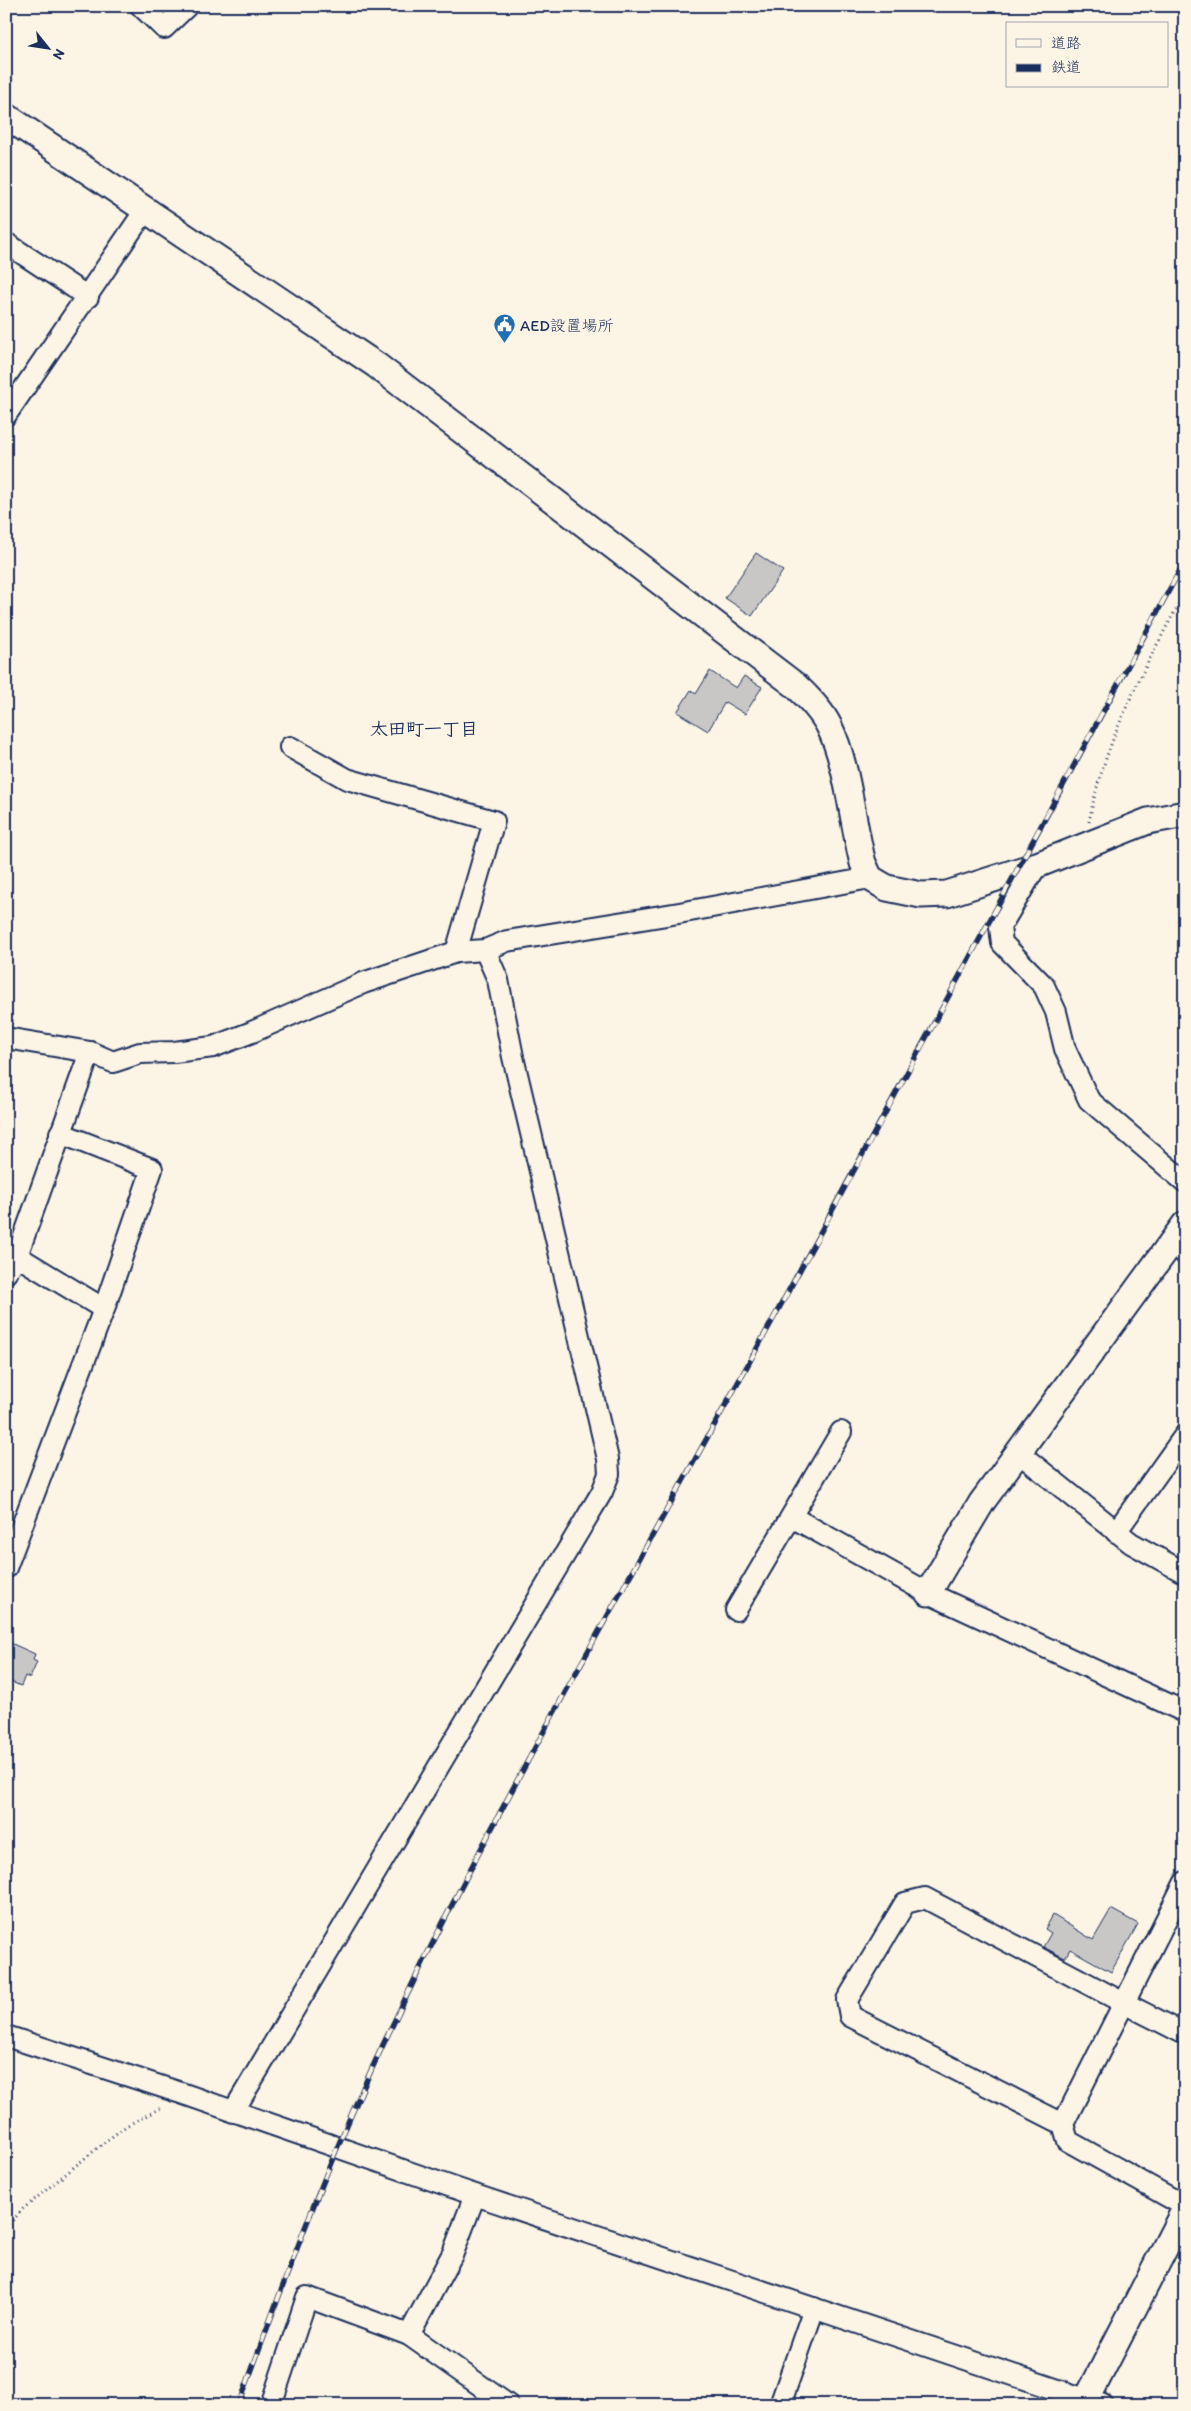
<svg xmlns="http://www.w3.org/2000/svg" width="1191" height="2411" font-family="Itim,'Klee One',sans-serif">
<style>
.building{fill:#c8c7c6;stroke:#1b2f5e}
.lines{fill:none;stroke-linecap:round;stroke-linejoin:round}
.minor-casing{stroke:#1b2f5e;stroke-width:24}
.tertiary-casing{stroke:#1b2f5e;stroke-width:29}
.path{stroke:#1b2f5e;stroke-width:3;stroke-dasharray:1 4;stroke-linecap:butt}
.minor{stroke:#fcf5e5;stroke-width:20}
.tertiary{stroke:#fcf5e5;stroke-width:25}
.rail-casing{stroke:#1b2f5e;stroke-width:5.5}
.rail{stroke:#fcf5e5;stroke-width:4;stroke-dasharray:11;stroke-linecap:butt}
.labels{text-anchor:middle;stroke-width:4;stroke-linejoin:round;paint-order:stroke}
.poi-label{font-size:16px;fill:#1b2f5e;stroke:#fcf5e5;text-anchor:start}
.neighbourhood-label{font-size:18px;font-weight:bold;fill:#1b2f5e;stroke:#fcf5e5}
</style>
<rect width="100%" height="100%" fill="#fcf5e5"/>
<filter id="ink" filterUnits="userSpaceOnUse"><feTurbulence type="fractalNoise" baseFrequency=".02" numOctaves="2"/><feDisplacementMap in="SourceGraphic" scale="10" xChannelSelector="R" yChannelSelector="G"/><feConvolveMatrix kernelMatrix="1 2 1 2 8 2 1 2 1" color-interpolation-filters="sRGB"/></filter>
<g filter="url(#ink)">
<g class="building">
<polygon points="756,553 783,571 752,616 725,598"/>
<polygon points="710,671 736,688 744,676 762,687 745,714 725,702 708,731 677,712 691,690 696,694"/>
<polygon points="6,1641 35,1654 33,1660 37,1662 30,1678 25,1676 21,1686 6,1680"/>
<polygon points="1111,1909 1138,1924 1111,1972 1070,1949 1065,1958 1043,1947 1051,1933 1045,1929 1053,1915 1093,1940"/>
</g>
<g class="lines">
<defs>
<g id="minor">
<polyline points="141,6 164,28 187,6"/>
<polyline points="6,243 88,297"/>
<polyline points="6,415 146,209"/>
<polyline points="290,747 347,779 494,821 456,952"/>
<polyline points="1037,865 1000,927 1002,943 1044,986 1056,1012 1065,1049 1089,1100 1185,1182"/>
<polyline points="6,1038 90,1052 113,1062 140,1053 174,1052 213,1047 252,1032 363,983 456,952 485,950 507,941 679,913 870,878"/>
<polyline points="1173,1241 1185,1254"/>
<polyline points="17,1256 104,1309"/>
<polyline points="6,1273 17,1256 90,1052"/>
<polyline points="1019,1453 1131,1543 1185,1573"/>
<polyline points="792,1517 928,1593 1185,1712"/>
<polyline points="1116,1532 1185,1435"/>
<polyline points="6,1568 104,1309 152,1169 60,1133"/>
<polyline points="736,1610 841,1432"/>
<polyline points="1185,1882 1124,2003 1185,2034"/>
<polyline points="6,2036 181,2093 475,2195 1103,2405"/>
<polyline points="233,2112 602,1492 609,1474 608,1459 513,1057 498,980 485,950"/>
<polyline points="1063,2124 850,2016 847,2000 905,1903 925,1898 1124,2003 1063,2124 1068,2141 1185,2206"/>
<polyline points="409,2335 508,2405"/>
<polyline points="271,2405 307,2297 409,2335 453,2253 475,2195"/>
<polyline points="780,2405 814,2308"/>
</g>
<g id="tertiary">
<path d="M6,116L376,365L795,685C808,697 821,710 829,726C848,764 852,821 863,863L870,878L887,888L921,895L947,894L1037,865L1148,821L1185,814"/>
<polyline points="928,1593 982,1502 1185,1224"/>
<polyline points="1087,2399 1185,2209"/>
</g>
</defs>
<use href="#minor" class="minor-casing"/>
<use href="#tertiary" class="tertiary-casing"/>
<g class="path">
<path d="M1089,822C1104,741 1146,664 1185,593"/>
<polyline points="6,2228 23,2209 101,2145 126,2126 163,2107"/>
</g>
<use href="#minor" class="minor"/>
<use href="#tertiary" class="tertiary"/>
<defs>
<path id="rail" d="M239,2405C283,2284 327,2163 382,2047C501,1795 643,1556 777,1312C914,1062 1048,811 1185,561"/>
</defs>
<use href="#rail" class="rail-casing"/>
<use href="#rail" class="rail"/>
</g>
</g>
<defs>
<symbol id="civic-pin" viewBox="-11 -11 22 30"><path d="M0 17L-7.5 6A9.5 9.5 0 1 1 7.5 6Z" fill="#1f6fb2" stroke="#fcf5e5"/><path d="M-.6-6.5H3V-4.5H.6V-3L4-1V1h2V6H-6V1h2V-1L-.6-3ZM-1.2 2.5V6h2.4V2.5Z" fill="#fff"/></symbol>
</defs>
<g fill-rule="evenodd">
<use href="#civic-pin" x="492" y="312" width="25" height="34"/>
</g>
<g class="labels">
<g class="poi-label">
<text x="520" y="331">AED設置場所</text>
</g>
<g class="neighbourhood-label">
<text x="424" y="735">太田町一丁目</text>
</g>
</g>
<rect width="1191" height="2411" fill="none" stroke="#fcf5e5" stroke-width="25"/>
<rect x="12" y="12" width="1166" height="2386" fill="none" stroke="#1b2f5e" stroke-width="2" filter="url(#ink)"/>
<rect x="1006" y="22" width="162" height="65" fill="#fcf5e5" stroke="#a2a6af"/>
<rect x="1016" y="39" width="25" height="8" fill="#fcf5e5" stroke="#a2a6af"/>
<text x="1051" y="48" font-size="15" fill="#1b2f5e">道路</text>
<rect x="1016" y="64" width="25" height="8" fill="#1b2f5e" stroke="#a2a6af"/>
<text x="1051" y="72" font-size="15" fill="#1b2f5e">鉄道</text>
<g transform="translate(48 48) rotate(120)" stroke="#fcf5e5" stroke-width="4" paint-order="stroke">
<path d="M0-4L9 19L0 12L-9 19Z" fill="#1b2f5e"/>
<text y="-8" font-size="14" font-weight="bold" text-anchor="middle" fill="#1b2f5e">N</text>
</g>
</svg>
